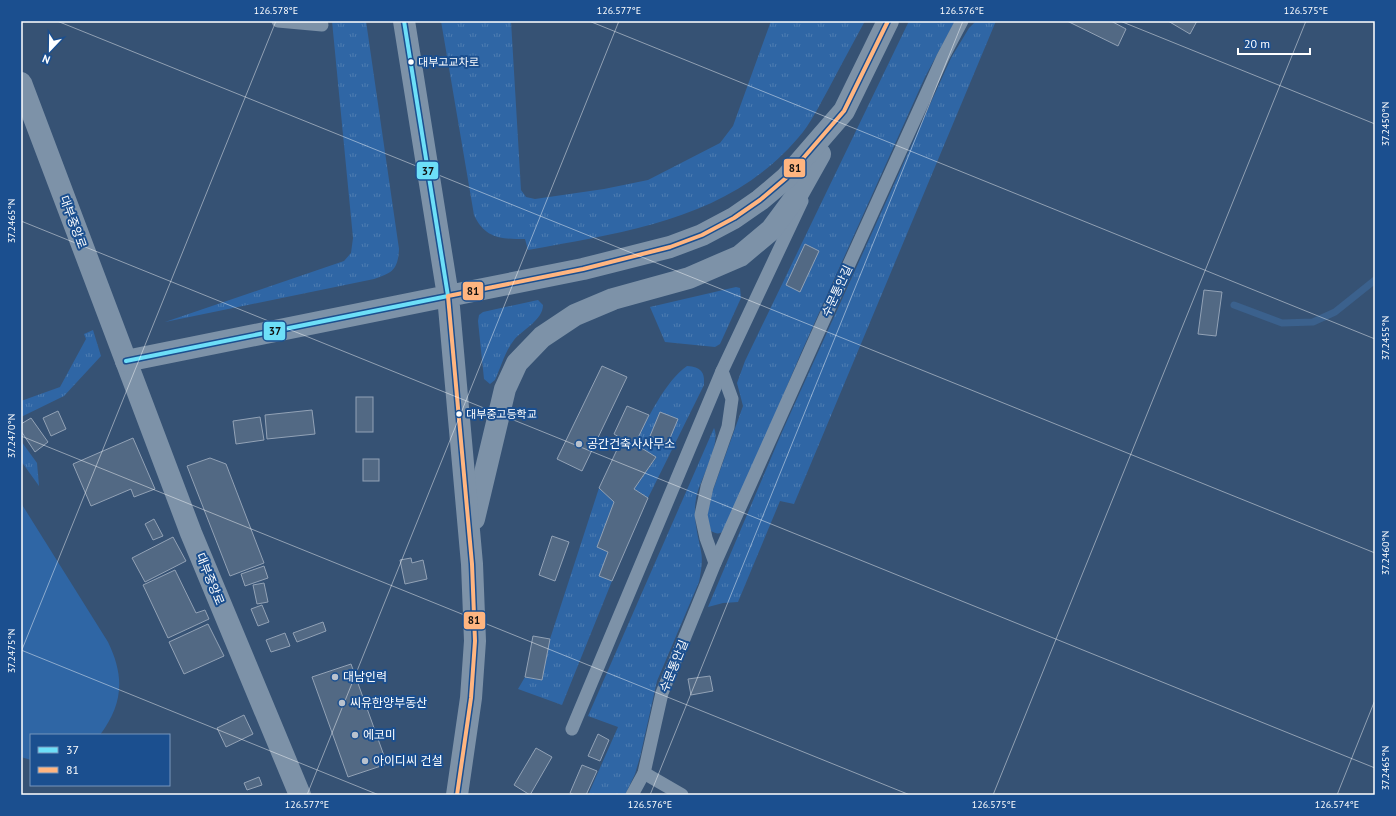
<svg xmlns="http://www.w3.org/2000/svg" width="1396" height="816" font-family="'PT Sans','Noto Sans KR',sans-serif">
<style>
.grass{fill:url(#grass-tufts)}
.garden{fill:#2f66a5}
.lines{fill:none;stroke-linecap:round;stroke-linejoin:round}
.stream{stroke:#3b618d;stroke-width:7}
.building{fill:#526984;stroke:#92a2b6}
.service{stroke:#7d92a8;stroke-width:13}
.tertiary{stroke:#7d92a8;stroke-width:22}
.bus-1-casing{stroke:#1b4f8f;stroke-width:7}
.bus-2-casing{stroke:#1b4f8f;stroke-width:7}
.bus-1{stroke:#6ddff8;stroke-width:4}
.bus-2{stroke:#ffb580;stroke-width:4}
.ticks{fill:none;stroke:#fff;stroke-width:1;stroke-opacity:0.45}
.bus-dot{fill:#fff;stroke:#1b4f8f;stroke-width:1.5}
.poi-dot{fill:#b9c2ce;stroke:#1b4f8f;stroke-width:1.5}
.labels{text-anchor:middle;stroke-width:4;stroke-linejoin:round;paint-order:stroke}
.bus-label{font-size:11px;fill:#fff;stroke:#1b4f8f;text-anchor:start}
.street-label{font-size:12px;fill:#fff;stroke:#1b4f8f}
.poi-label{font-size:12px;fill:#fff;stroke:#1b4f8f;text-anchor:start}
.line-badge{stroke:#1b4f8f;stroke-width:1.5}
.pale-badge-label{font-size:11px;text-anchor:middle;font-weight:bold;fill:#111}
.neatline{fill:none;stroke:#fff;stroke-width:1.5}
.ticks-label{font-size:10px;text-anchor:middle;fill:#fff}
</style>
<defs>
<pattern id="grass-tufts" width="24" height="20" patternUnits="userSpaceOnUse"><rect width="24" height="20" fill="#2f66a5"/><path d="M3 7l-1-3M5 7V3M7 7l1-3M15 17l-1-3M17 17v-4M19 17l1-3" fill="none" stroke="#4e7db2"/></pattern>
</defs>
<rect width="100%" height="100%" fill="#365274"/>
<g class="grass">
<path d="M332,21H366L399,249C398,270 392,273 374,279L165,322L344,261L351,253L353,238Z"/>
<path d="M441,21H511L521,190L526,197L535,199L604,189L648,180L720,143L733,126L771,21H865C853,43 841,65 829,88C821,102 813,119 803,132C733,219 629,231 528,250L525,239C502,239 485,239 474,215Z"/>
<path d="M909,21H955L925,77L801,353L727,528C721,534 718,535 711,531L707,516L712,493L743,406L737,383L745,361Z"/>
<polygon points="976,21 996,21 794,504 780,501 738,602 723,603 708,607 782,432 951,58 969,28"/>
<polygon points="736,287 740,288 741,298 720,344 715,347 665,342 650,307"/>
<path d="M538,300L543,305C543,320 522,330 514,340C505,351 501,367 495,380L490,384L484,379L478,321L479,315L483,312Z"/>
<polygon points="93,330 101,356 64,396 21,417 21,401 60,387 86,339 84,334"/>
<path d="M687,366C701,367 705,372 704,385L648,498L634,489L656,458L635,444C646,421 666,380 687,366Z"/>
<path d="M714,428C721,443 702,477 697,494C692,515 697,531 701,551C703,561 701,572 699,582L657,681L640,757L635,774L625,795H588L618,727L588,716Z"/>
<polygon points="21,441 37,463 39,486 21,461"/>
<polygon points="599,488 614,502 597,547 608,552 599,576 612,581 562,705 518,689 525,677 542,680 550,639"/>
</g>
<path class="garden" d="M21,503L108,642C125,677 123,704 100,735H31V760L21,757Z"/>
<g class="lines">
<polyline class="stream" points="1234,305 1282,323 1313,322 1335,312 1375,280"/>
</g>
<g class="building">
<polygon points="1067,21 1111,21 1126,29 1118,46"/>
<polygon points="1168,21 1197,21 1190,34"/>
<polygon points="805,244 819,251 800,292 786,285"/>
<polygon points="1204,290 1222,292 1216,336 1198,334"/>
<polygon points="602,366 627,377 582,471 557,459"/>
<rect x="356" y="397" width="17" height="35"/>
<polygon points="627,406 649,415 635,444 656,457 634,489 648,498 612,581 599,576 608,552 597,547 614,502 599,488 622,439 614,434"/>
<polygon points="312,410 315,434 267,439 265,415"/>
<polygon points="58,411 66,429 51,436 43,418"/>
<polygon points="660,412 678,419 668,443 650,436"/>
<polygon points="260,417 264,440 236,444 233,421"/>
<polygon points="31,418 48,442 35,452 21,431 21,424"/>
<polygon points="133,438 155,489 134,497 131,489 91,506 73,464"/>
<polygon points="210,458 226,464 264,563 230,576 187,466"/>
<rect x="363" y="459" width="16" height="22"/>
<polygon points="154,519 163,536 153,540 145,524"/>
<polygon points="552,536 569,542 555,581 539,575"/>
<polygon points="173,537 186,561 145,582 132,558"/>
<polygon points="411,558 412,563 423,560 427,579 405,584 400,560"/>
<polygon points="264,566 268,578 245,586 241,574"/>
<polygon points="175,570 196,613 205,610 209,619 168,638 143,585"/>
<polygon points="264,583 268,602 257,604 253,585"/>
<polygon points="262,605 269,622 258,626 251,609"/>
<polygon points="323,622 326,631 297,642 293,633"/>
<polygon points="208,624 224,656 184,674 169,642"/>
<polygon points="285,633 290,646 271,652 266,640"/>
<polygon points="533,636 550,639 542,680 525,677"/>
<polygon points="351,664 387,764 348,777 312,677"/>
<polygon points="710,676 713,691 691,695 688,679"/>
<polygon points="244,715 253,734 226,747 217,728"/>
<polygon points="598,734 609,740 600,761 588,756"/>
<polygon points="536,748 552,757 530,795 514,785"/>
<polygon points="582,765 597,771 586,795 575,795 570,793"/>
<polygon points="259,777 262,785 247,790 244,783"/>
</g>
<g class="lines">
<g class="service">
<polyline points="278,21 322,25"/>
<polyline points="715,563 817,335 943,57 962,21"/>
<polyline points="572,729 722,371 802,201"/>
<polyline points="644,773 682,795"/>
<polyline points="632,795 644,773 662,693 715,563 706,538 701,515 707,487 728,427 732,399 722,371"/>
</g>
<g class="tertiary">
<polyline points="21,83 191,533 300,795"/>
<polyline points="126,361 448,296 404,21"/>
<polyline points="474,519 505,389 517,363 542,337 575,315 613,299 689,278 740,256 771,230 797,195 820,154"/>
<polyline points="457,795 471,698 475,641 472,564 448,296 583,269 670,247 702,235 734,218 760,200 786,178 844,111 888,21"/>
</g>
<defs>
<polyline id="bus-1" points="126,361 448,296 404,21"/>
<polyline id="bus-2" points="457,795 471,698 475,641 472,564 448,296 583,269 670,247 702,235 734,218 760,200 786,178 844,111 888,21"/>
</defs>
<use href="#bus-1" class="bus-1-casing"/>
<use href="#bus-2" class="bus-2-casing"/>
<use href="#bus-1" class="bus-1"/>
<use href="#bus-2" class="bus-2"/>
</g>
<path class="ticks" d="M57,21L1375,553M589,21L1375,339M1120,21L1375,124M21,221L1375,768M21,436L910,795M21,650L379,795M21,652L276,21M307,795L619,21M650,795L963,21M993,795L1306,21M1337,795L1375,700"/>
<g class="bus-dot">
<circle cx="411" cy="62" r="3.5"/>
<circle cx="459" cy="414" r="3.5"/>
</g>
<g class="poi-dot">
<circle cx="579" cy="444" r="4"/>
<circle cx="335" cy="677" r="4"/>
<circle cx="342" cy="703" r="4"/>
<circle cx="355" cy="735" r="4"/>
<circle cx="365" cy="761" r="4"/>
</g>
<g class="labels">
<g class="bus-label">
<text x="418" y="66">대부고교차로</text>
<text x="466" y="418">대부중고등학교</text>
</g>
<g class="street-label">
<text transform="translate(73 222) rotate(70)" y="4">대부중앙로</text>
<text transform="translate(837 291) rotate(-65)" y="4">수문통안길</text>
<text transform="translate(210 579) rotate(68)" y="4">대부중앙로</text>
<text transform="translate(674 666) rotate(-68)" y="4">수문통안길</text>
</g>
<g class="poi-label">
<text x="587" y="448">공간건축사사무소</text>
<text x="343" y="681">대남인력</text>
<text x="350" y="707">씨유한양부동산</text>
<text x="363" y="739">에코미</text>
<text x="373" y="765">아이디씨 건설</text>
</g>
</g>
<g class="line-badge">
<rect x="783" y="158" width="23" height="20" rx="4" fill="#ffb580"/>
<rect x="416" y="161" width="23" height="19" rx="4" fill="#6ddff8"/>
<rect x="462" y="281" width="22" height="20" rx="4" fill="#ffb580"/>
<rect x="263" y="321" width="23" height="20" rx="4" fill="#6ddff8"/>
<rect x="463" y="611" width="23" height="19" rx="4" fill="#ffb580"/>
</g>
<g class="pale-badge-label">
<text x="795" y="172">81</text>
<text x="428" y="175">37</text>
<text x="473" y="295">81</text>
<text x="275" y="335">37</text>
<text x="474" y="624">81</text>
</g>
<rect width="1396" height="816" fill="none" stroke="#1b4f8f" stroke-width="44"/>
<rect x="30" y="734" width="140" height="52" fill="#1b4f8f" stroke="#7695bc"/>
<rect x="38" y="747" width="20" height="6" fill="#6ddff8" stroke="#7695bc"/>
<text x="66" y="754" font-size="12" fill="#ffffff">37</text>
<rect x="38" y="767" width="20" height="6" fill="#ffb580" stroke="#7695bc"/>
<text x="66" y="774" font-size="12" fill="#ffffff">81</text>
<g transform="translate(50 50) rotate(202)" stroke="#1b4f8f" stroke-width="3" paint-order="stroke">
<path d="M0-3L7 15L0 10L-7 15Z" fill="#ffffff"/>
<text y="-6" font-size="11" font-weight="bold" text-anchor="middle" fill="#ffffff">N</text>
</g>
<path d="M1238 48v6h72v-6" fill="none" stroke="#ffffff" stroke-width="2"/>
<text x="1244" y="48" font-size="12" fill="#ffffff" stroke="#1b4f8f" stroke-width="3" paint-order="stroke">20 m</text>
<rect x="22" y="22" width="1352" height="772" class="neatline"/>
<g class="ticks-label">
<text x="276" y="14">126.578°E</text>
<text x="619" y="14">126.577°E</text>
<text x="962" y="14">126.576°E</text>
<text x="1306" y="14">126.575°E</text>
<text transform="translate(1385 124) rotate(-90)" y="4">37.2450°N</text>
<text transform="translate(11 221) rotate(-90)" y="4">37.2465°N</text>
<text transform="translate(1385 338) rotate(-90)" y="4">37.2455°N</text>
<text transform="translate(11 436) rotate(-90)" y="4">37.2470°N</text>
<text transform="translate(1385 553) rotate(-90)" y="4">37.2460°N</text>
<text transform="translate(11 651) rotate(-90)" y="4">37.2475°N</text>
<text transform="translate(1385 768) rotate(-90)" y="4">37.2465°N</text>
<text x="307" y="808">126.577°E</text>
<text x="650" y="808">126.576°E</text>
<text x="994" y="808">126.575°E</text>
<text x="1337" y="808">126.574°E</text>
</g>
</svg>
